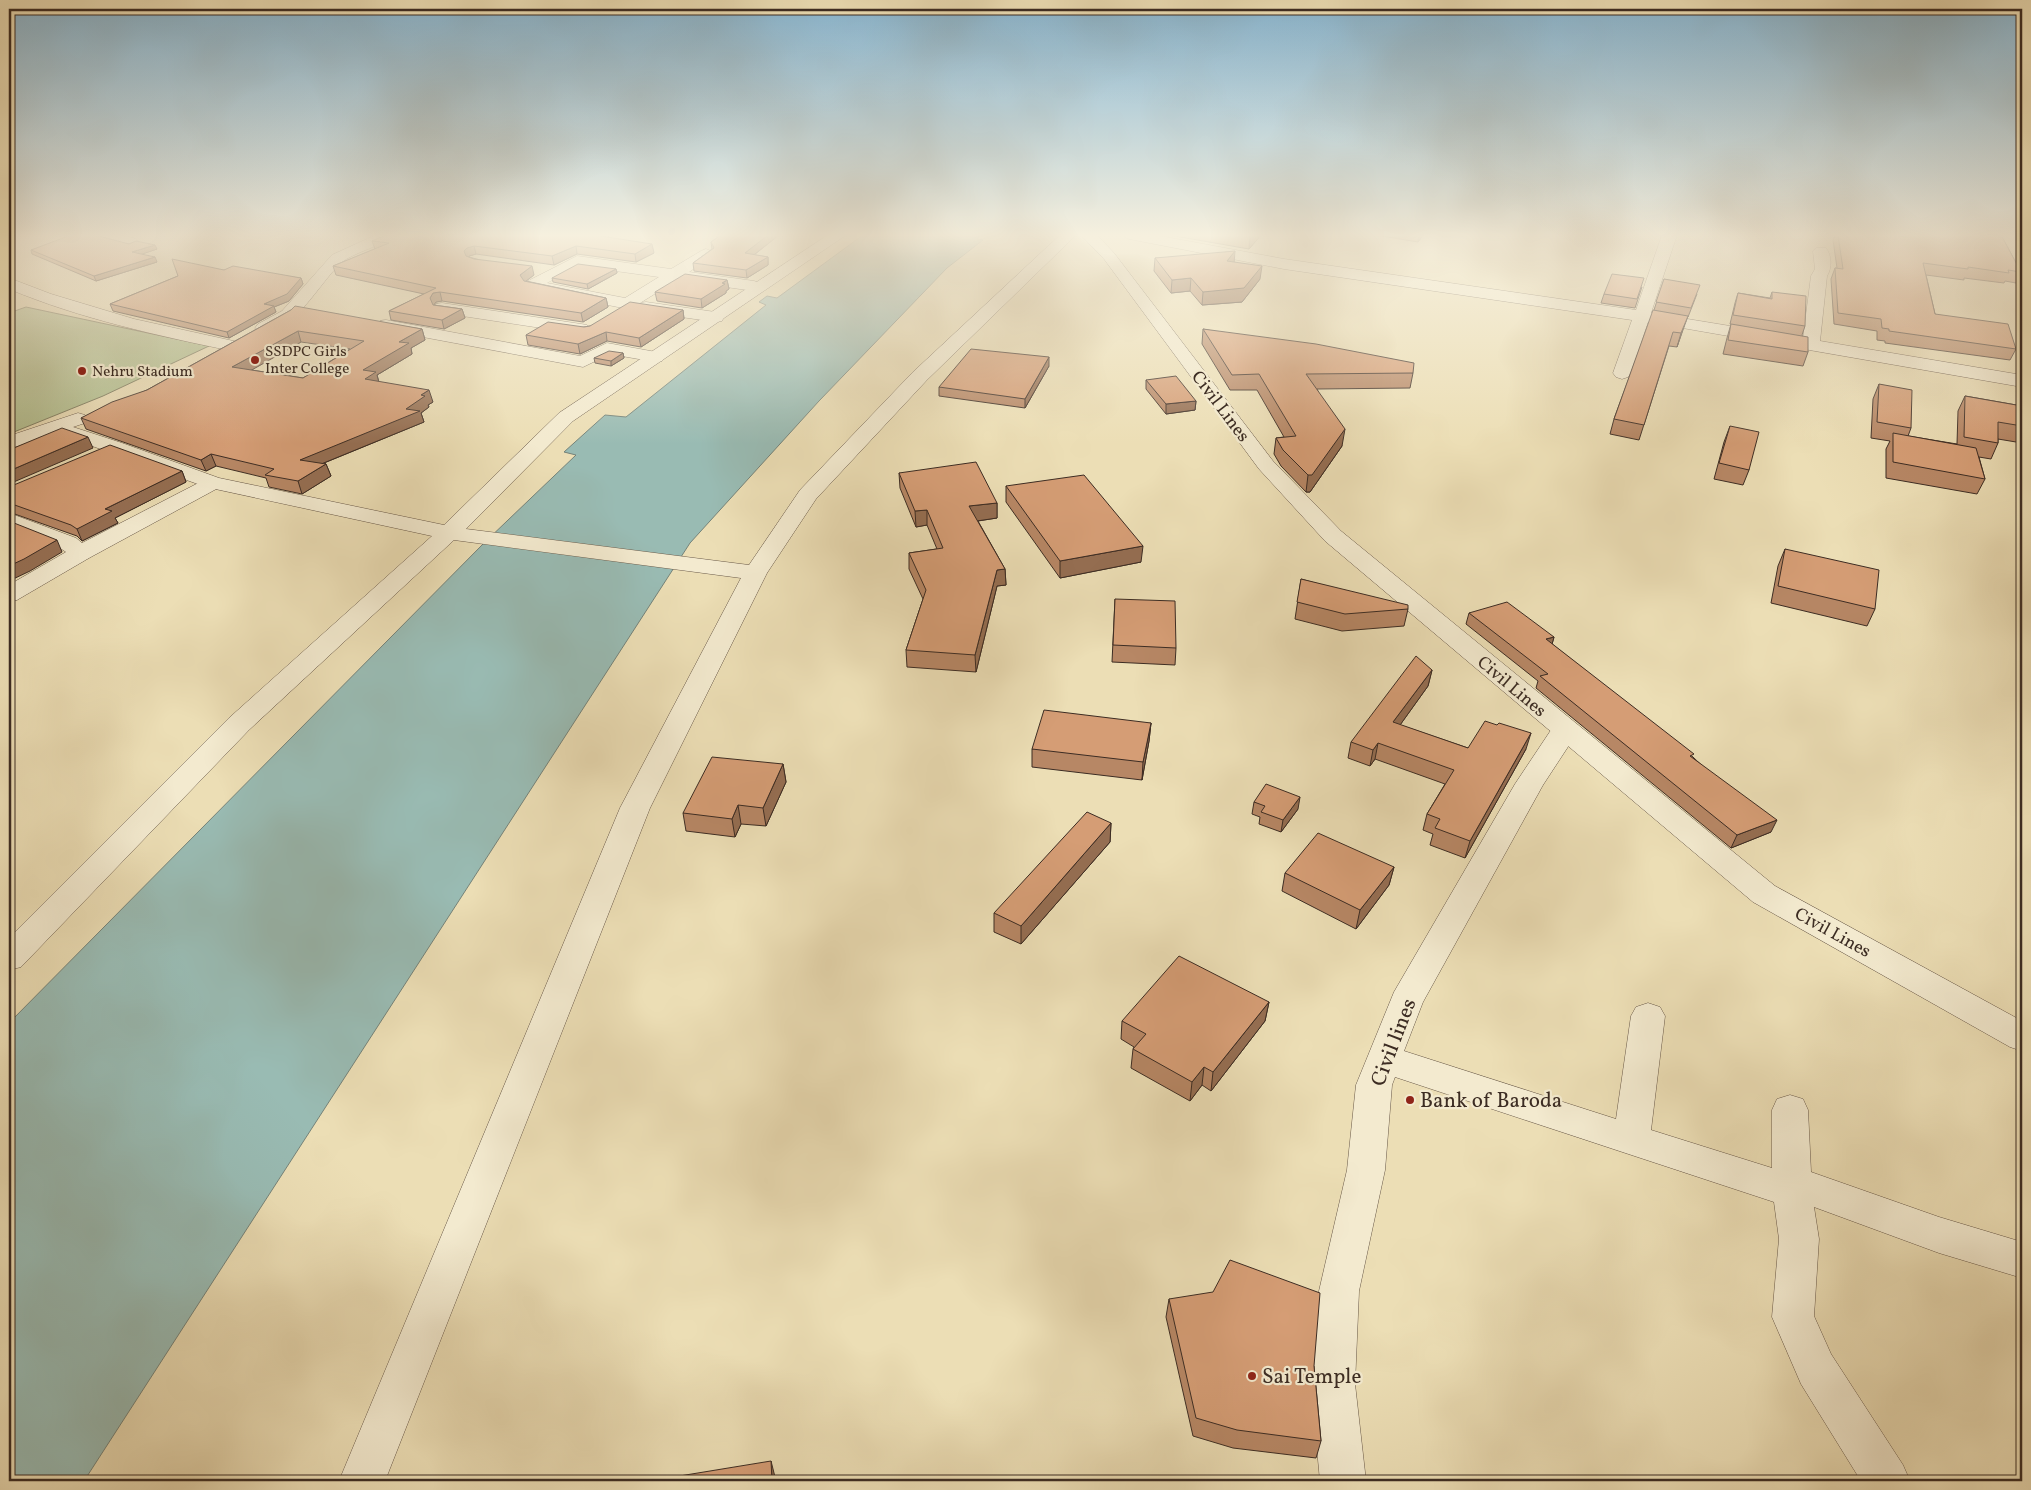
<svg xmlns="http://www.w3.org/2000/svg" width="2031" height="1490" font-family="Vollkorn,serif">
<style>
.green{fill:#b3c291;stroke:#78775a}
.water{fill:#99bbb3;stroke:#748279}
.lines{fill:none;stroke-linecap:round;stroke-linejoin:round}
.minor-casing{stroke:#685848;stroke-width:1}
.tertiary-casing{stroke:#685848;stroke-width:1}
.minor{fill:#f3eacf;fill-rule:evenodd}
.tertiary{fill:#f3eacf;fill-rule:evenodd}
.wall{fill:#b78765;stroke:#3c2c23;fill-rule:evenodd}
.shaded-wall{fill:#956e52;stroke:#3c2c23}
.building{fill:#d59d75;stroke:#3c2c23;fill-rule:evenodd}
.poi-dot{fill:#8f2418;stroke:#f3eacf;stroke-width:2}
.labels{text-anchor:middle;stroke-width:4.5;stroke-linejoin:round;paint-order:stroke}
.far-poi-label{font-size:15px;fill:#3c2c23;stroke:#f3eacf;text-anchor:start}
.street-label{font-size:18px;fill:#3c2c23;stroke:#f3eacf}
.near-street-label{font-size:21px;fill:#3c2c23;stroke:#f3eacf}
.near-poi-label{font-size:21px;fill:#3c2c23;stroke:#f3eacf;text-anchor:start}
</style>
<rect width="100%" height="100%" fill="#ecdeb5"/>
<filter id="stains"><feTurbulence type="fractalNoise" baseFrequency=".004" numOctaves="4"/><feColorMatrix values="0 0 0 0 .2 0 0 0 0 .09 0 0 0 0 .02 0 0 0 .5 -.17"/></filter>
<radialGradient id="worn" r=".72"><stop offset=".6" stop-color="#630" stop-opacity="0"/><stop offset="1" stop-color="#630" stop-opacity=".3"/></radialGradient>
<polygon class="green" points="26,307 209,346 103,396 9,434 9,313"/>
<polygon class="water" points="863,235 981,235 977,239 983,240 947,268 819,401 690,543 84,1481 9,1481 9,1023 484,543 576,455 564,452 605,415 626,417 766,305 759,302 767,296 777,298"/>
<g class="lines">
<defs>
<g id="minor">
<polygon points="94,235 122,235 136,239 139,242 136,245 131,247 96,238"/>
<path d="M1122,235H1155L1284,259L1636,310L1662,235H1677L1651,313L1803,338L1811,276L1815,269L1813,251L1816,248H1826C1832,256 1832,268 1827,276L1820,341L2022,375V387L1648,322L1631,373L1628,377L1622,379L1616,377L1613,373L1632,320L1284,269L1129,239Z"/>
<path d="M706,249L711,251L714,254L711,257L689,272L754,281L760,283L762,286L760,289L754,291L677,280L640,303L646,302L722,313L724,317L722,321L716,322L646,312L640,311L638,307L640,304L628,309L532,290L526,288L524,285L526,282L577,256L671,269L701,251ZM579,266L659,277L625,298L547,283Z"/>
<path d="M9,278L51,294L134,319L238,342L241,346L238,350L232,351C156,335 81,319 9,289Z"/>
<polygon points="442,303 581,324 587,325 590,329 587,333 581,334 436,312 434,308 436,304"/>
<polygon points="386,320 580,356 607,343 656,352 662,353 665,357 662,361 656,362 610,354 583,367 380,329 377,325 380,321"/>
<polygon points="213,477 220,479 224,483 220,487 89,558 17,600 9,602 9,585 66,552 60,548 9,528 9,513 76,538 82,543 206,479"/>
<polygon points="1565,722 1575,724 1579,730 1543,785 1423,1002 1404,1051 1616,1119 1631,1016 1636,1007 1648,1003 1660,1007 1665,1016 1651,1130 1772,1168 1772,1110 1777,1099 1790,1095 1803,1099 1808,1110 1811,1172 1939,1217 2022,1242 2022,1278 1939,1253 1814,1207 1819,1239 1814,1316 1831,1354 1903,1465 1910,1481 1861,1481 1801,1384 1772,1317 1779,1239 1774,1202 1395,1077 1392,1085 1385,1170 1359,1291 1355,1384 1366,1481 1320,1481 1311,1384 1319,1291 1347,1170 1356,1085 1394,992 1515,784 1555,724"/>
</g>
<g id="tertiary">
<path d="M376,235H397L395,238C382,244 352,254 342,262C321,280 290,340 258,332L255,328L258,324L282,311L332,255Z"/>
<polygon points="828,235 846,235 573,421 466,529 749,565 800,490 913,372 1060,235 1076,235 927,380 816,499 767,573 650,808 385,1481 339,1481 620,808 741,578 454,540 249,730 21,967 9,970 9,938 229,718 432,536 206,487 56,433 9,449 9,436 78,413 85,415 88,419 85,423 73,427 122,443 219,478 444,525 559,413"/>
<polygon points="1081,235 1097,235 1114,253 1273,461 1341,531 1775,886 2022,1021 2022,1051 2010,1047 1753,902 1325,541 1259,469 1104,259"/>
</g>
</defs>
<use href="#minor" class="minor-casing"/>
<use href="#tertiary" class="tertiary-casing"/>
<use href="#minor" class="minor"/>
<use href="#tertiary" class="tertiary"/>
</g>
<g class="wall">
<polygon points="721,235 779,235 754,255 768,257 768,265 747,278 694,271 693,263 712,249 711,242"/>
<polygon points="1169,235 1261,235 1249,249"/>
<polygon points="1376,235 1423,235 1418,242"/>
<polygon points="1835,235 1889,235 1901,237 1901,235 2001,235 2021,272 2016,283 2005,281 2004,283 1964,278 1964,280 1926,275 1935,314 2016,349 2010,360 1885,343 1885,341 1877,340 1877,331 1834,324 1831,279 1835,268 1837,268 1833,240"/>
<polygon points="607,238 654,253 636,262 577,254 554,265 476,254 469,256 469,257 534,275 526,281 606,298 608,307 583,322 442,301 436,302 434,305 462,309 465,318 444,329 391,320 389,311 424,294 336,275 333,266 375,249 372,241"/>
<polygon points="129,244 157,249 141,254 157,262 96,281 32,254 31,250"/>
<polygon points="1155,258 1234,262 1260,279 1242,302 1202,305 1190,291 1171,293 1154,271"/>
<polygon points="616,269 617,273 588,289 553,282 552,278"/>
<polygon points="224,270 301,278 303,284 289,301 274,307 276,312 229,338 113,311 110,304 178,276"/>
<polygon points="1664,279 1697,294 1688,317 1687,317 1677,347 1669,346 1639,440 1610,434 1614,419 1654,310"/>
<polygon points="727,280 729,289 726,291 726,293 702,308 657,301 655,292"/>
<polygon points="1642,287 1635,308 1601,303 1604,294"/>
<polygon points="1772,292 1805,326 1802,335 1808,352 1803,366 1723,354 1727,338 1731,324 1730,324 1735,303 1738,293 1770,298"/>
<path d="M291,310L422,329L425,340L411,348L412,354L377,375L379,382L433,402L428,405L429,407L421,413L424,422L324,463L326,464L331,476L302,494L269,487L266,478L216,466L206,471L86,429L81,418L147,390ZM301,342L350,349L303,378L251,370Z"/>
<polygon points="683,310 684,319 641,347 607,341 580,354 528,345 526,335 584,327"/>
<polygon points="1203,329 1413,373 1410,388 1317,389 1342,446 1310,492 1306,492 1281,466 1274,454 1276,438 1284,437 1257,390 1230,390 1202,344"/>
<polygon points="623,353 624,358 611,366 595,363 594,358"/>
<polygon points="1049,366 1025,408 939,396 939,387"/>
<polygon points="1146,380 1196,401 1195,410 1166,414 1146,389"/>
<polygon points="1879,384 1911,428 1908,436 1957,444 1958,411 1965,396 2022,406 2022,443 1998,439 1998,443 1991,459 1979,457 1985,479 1977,494 1886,478 1886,449 1890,441 1871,438 1873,399"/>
<polygon points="1730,426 1749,470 1743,485 1714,479 1724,442"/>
<polygon points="182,471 186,482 115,518 118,523 82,541 77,536 9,512 9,487"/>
<polygon points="899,473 997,503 997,518 978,521 1005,569 1006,585 997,586 976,672 907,667 906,650 923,599 909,569 909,553 937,549 927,525 916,527 900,488"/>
<polygon points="1006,486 1141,562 1060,578 1006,502"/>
<polygon points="1785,549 1875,609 1867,626 1771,603 1778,566"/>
<polygon points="1301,579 1408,609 1404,626 1342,631 1295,619"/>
<polygon points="1115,599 1176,648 1175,665 1112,662"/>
<polygon points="1469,613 1554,637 1552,644 1693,757 1771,832 1731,848 1536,688 1538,681 1466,624"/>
<polygon points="1432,670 1428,686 1400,725 1468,748 1526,749 1465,858 1430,845 1433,834 1423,830 1427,814 1445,784 1375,759 1370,766 1348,758 1351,742"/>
<polygon points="1151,723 1149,741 1142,780 1032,767 1032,749"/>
<polygon points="783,764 786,782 766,826 741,824 735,837 686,831 683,813"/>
<polygon points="1254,802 1298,809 1281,832 1259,824 1260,817 1252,814"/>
<polygon points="1111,823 1110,842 1021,944 994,932 994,913"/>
<polygon points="1394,867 1389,885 1356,929 1282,891 1285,873"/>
<polygon points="1269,1002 1265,1021 1211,1091 1202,1085 1190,1101 1131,1068 1133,1049 1134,1047 1121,1039 1122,1021"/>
<polygon points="1169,1299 1314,1366 1321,1441 1316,1458 1233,1448 1193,1436 1166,1317"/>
</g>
<g class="shaded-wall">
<polygon points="594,235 611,235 596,244"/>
<polygon points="768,235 779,235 746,261 745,253"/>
<polygon points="1251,235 1261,235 1249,249 1250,236"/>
<polygon points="1419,235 1423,235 1418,242"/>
<polygon points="652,244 654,253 636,262 635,254"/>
<polygon points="155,245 157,249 134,257 132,252"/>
<polygon points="474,246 476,254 469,256 466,260 464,251 467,248"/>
<polygon points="576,246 577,254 554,265 552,256"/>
<polygon points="1235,251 1234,264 1227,261"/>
<polygon points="155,257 157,262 96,281 94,276"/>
<polygon points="768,257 768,265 747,278 746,270"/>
<polygon points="532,266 534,275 522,284 520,275"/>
<polygon points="1262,266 1260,279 1242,302 1202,305 1203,292"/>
<polygon points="616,269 617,273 588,289 587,284"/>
<polygon points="301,278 303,284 289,301 274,307 276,312 229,338 227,332"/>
<polygon points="1191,278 1190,291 1171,293 1172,280"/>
<polygon points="727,280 729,289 726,291 726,293 702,308 701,299"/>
<polygon points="440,292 442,301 436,302 432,307 430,298 433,293"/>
<polygon points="606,298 608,307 583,322 581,313"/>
<polygon points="462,309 465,318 444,329 442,320"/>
<polygon points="683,310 684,319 641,347 639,338"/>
<polygon points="1688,316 1683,330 1677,347 1681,333"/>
<polygon points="422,329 425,340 411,348 412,354 377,375 379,383 368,391 363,370 399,342"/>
<polygon points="298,331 301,342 236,379 232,367"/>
<polygon points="606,332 607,341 580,354 578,344"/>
<polygon points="623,353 624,358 611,366 611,361"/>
<polygon points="1049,357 1049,366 1025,408 1025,399"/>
<polygon points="429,390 433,402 428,405 429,407 421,413 424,422 304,471 300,460 406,409 421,395"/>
<polygon points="1196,401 1195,410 1166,414 1166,404"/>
<polygon points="1345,429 1342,446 1310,492 1306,492 1308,475"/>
<polygon points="88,437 93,448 9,484 9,471"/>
<polygon points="211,454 216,466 206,471 201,460"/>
<polygon points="326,464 331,476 302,494 298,481"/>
<polygon points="182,471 186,482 115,518 118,523 82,541 77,529 105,509"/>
<polygon points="997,503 997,518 970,522 969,506"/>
<polygon points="927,510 927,525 916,527 915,511"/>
<polygon points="57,540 62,552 30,571 9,581 9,566"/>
<polygon points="1143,546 1141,562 1060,578 1060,561"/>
<polygon points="1005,569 1006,585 997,586 976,672 975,655 997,570"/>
<polygon points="1554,637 1551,648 1546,639"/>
<polygon points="1432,670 1428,686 1390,739 1393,722"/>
<polygon points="1151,723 1149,741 1142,780 1143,762"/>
<polygon points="1531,733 1526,749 1465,858 1470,841"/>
<polygon points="1378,743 1375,759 1370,766 1373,750"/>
<polygon points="783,764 786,782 766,826 763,808"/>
<polygon points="1300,797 1298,809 1281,832 1283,820"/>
<polygon points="738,805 741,824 735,837 732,819"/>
<polygon points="1777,820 1771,832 1731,848 1737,835"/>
<polygon points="1111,823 1110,842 1021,944 1021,926"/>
<polygon points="1394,867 1389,885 1356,929 1360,910"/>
<polygon points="1269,1002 1265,1021 1211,1091 1213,1072"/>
<polygon points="1204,1067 1202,1085 1190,1101 1192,1082"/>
<polygon points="771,1461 776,1481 772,1481"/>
</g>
<g class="building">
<polygon points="71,235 95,235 129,244 136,241 155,245 132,252 155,257 94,276 31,250"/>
<polygon points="386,235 594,235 652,244 635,254 576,246 552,256 474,246 467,248 464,251 466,256 474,259 532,266 520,275 524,281 606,298 581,313 440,292 433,293 430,298 433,305 462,309 442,320 389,311 436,288 333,266 389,243 372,241"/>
<polygon points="721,235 768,235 745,253 768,257 746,270 693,263 714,248 711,242"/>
<polygon points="1838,235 1889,235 1906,237 1906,235 2001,235 2021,272 2008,270 2009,273 1968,267 1968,269 1923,263 1935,314 2008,324 2016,349 1889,331 1889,329 1882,328 1881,319 1838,313 1835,268 1843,269"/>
<polygon points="1235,251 1227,261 1262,266 1244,288 1203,292 1191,278 1172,280 1155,258"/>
<polygon points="172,259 224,270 233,266 301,278 287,294 264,304 274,306 227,332 110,304 178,276"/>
<polygon points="578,264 616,269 587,284 552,278"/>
<polygon points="685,274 727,280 722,283 725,284 701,299 655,292"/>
<polygon points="1612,274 1644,278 1637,299 1604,294"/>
<polygon points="1664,279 1700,285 1691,308 1656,302"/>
<polygon points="1772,292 1806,296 1805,326 1733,315 1738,293 1772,299"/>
<polygon points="630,302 683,310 639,338 606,332 578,344 526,335 548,322 584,327 590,326"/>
<path d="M295,306L422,329L399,342L409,343L363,370L376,372L365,379L429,390L421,395L425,396L406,409L420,411L300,460L326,464L298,481L265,475L274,469L211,454L201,460L81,418L112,402L147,390L291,310ZM298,331L364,341L303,378L232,367Z"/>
<polygon points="1653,310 1688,316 1681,333 1673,332 1644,425 1614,419"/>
<polygon points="1731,324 1808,337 1808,352 1728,340"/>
<polygon points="1203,329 1316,344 1414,363 1413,373 1306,374 1345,429 1312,475 1308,475 1283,450 1276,438 1296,436 1259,374 1232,375"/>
<polygon points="971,349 1049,357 1025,399 939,387"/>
<polygon points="609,351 623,353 611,361 594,358"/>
<polygon points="1176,376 1196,401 1166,404 1146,380"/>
<polygon points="1879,384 1912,390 1911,428 1877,422"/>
<polygon points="1965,396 2022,406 2022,426 1998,422 1998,443 1964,437"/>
<polygon points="1730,426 1759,432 1749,470 1719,463"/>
<polygon points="62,428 88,437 9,471 9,450"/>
<polygon points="1893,433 1976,448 1985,479 1893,462"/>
<polygon points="110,445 182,471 105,509 112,511 77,529 71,525 9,503 9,487"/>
<polygon points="976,462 997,503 969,506 1005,569 997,570 975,655 906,650 926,590 909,553 943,548 927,510 915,511 899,473"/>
<polygon points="1084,475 1143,546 1060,561 1006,486"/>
<polygon points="9,521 57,540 24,559 9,566"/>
<polygon points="1785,549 1879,570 1875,609 1778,586"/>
<polygon points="1301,579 1408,605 1408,609 1345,614 1297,602"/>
<polygon points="1115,599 1175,601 1176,648 1113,645"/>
<polygon points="1507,602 1554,637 1546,639 1694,754 1690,756 1777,820 1737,835 1540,676 1548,674 1469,613"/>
<polygon points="1416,656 1432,670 1393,722 1468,748 1485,721 1497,725 1499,723 1531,733 1470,841 1435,828 1440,819 1427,814 1454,770 1378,743 1373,750 1351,742"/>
<polygon points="1044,710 1151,723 1143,762 1032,749"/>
<polygon points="712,757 783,764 763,808 738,805 732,819 683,813"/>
<polygon points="1266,784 1300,797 1283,820 1261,812 1265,806 1254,802"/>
<polygon points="1087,812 1111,823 1021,926 994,913"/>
<polygon points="1318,833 1394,867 1360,910 1285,873"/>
<polygon points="1179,956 1269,1002 1213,1072 1204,1067 1192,1082 1133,1049 1146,1034 1122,1021"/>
<polygon points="1230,1260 1320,1293 1314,1366 1321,1441 1237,1430 1196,1418 1169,1299 1213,1292"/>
<polygon points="771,1461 772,1481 649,1481"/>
</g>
<linearGradient id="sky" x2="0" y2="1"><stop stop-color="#88b7d3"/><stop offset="0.53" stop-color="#f6f0de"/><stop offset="1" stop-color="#f6f0de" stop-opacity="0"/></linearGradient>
<rect width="2031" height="444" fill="url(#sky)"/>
<g class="poi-dot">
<circle cx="255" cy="360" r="5"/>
<circle cx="82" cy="371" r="5"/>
<circle cx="1410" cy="1100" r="5"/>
<circle cx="1252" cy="1376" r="5"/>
</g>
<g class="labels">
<g class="far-poi-label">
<text x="265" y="356">SSDPC Girls<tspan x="265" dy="17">Inter College</tspan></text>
<text x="92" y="376">Nehru Stadium</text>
</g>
<g class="street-label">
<text transform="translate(1221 406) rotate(53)" y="6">Civil Lines</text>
<text transform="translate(1512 686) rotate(40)" y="6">Civil Lines</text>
<text transform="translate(1833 932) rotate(29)" y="6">Civil Lines</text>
</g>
<g class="near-street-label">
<text transform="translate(1393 1042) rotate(-69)" y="7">Civil lines</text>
</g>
<g class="near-poi-label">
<text x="1420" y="1107">Bank of Baroda</text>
<text x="1262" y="1383">Sai Temple</text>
</g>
</g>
<rect width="2031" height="1490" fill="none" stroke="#ecdeb5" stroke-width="30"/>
<rect x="10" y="10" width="2011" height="1470" fill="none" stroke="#3c2c23" stroke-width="2.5"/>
<rect x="15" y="15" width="2001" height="1460" fill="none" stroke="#3c2c23"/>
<rect width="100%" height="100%" filter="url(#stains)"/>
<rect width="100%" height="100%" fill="url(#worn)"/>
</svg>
